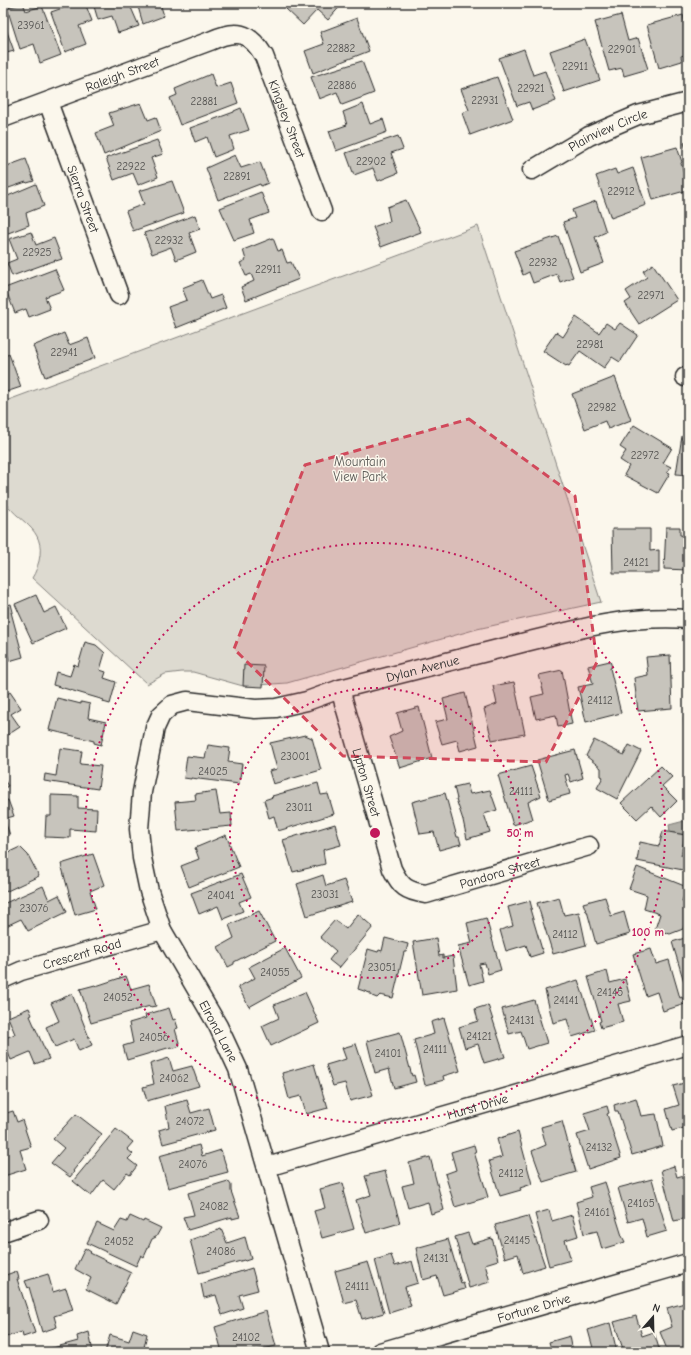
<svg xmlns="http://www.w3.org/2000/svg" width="691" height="1355" font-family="'Comic Neue',sans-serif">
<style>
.green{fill:#dddad0;stroke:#84827e}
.water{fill:#b1afa7;stroke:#7b7a75}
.building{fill:#c7c4bc;stroke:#2b2b2b}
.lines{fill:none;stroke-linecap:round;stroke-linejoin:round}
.minor-casing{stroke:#2b2b2b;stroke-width:21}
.minor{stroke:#fbf7ec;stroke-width:18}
.marked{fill:#d1495b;fill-opacity:0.2;stroke:#d1495b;stroke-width:3;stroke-dasharray:8 5;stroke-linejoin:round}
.ring{fill:none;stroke:#c2185b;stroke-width:2;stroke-dasharray:2 4}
.labels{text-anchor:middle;stroke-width:3;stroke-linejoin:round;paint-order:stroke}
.number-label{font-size:11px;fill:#52514f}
.street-label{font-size:13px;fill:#2b2b2b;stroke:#fbf7ec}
.park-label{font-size:13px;fill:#585754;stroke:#fbf7ec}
.centre{fill:#c2185b;stroke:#fbf7ec;stroke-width:2}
.ring-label{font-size:12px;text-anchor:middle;font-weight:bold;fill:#c2185b;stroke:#fbf7ec;stroke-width:3;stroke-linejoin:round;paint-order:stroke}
</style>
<rect width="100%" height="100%" fill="#fbf7ec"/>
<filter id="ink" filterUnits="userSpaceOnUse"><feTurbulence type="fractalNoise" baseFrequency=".025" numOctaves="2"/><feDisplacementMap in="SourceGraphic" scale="8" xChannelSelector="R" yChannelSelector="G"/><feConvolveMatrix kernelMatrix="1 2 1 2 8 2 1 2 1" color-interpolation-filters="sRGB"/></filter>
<g filter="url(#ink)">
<path class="green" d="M478,226L601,602L477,629L287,683L243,686L193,672H182L165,674L147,684L32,578C36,572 37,567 39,561C47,526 16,523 3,498V402Z"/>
<polygon class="water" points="688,820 688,835 670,832 669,825"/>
<g class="building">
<polygon points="23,3 26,11 42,6 61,55 40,63 34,44 20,49 7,8"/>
<polygon points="77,3 85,3 92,21 79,26 86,44 65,52 51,12"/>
<polygon points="93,3 129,3 139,26 118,33 112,16 98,20"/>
<polygon points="137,3 160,3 164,16 143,24"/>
<polygon points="292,3 293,5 295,3 343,3 328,20 317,10 303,25 286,9"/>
<polygon points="621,15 628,41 638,38 648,69 624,76 622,68 609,71 595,22"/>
<polygon points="683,15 687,31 685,32 688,41 688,54 681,56 682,61 659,68 647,25"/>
<polygon points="357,18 369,51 313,73 305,51 324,44 320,32"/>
<polygon points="6,29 14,51 3,54 3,30"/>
<polygon points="585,39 600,80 564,92 550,51"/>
<polygon points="524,49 533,75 545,71 556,101 532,110 529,102 517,106 499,58"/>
<polygon points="3,59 8,74 3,76"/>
<polygon points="362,61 374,93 342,105 337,92 319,99 311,77"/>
<polygon points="211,74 216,88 231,83 238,103 180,125 170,98 177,95 175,89"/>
<polygon points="497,77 513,119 470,135 462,113 469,110 461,89"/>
<polygon points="141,103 148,120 156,117 161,131 104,155 96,133 114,126 109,113"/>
<polygon points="363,104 370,124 383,119 387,132 336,151 329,131 347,125 343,112"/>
<polygon points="241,108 249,130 230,136 234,149 214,157 207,137 195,142 190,128 234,112 234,111"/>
<polygon points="398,136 403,149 391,153 398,173 378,181 373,168 354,175 346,153"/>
<polygon points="157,140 163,154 151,158 158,177 138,185 133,173 114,180 106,158"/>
<polygon points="688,142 688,157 684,143"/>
<polygon points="677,147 682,162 681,163 688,190 653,200 641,157"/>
<polygon points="235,155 241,168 260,162 268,183 261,186 260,184 218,200 206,168"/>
<polygon points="3,156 7,166 26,159 34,181 27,183 26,182 3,190"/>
<polygon points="633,168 646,205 611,218 596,176 615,169 617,174"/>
<polygon points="172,181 184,213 133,231 126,211 144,204 139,191"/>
<polygon points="36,184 44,206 26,213 29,225 3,235 3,198"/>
<polygon points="261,192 269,213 250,220 254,233 234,240 220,208"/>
<polygon points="406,200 421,232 381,247 373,227 390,221 387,207"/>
<polygon points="596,201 606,232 595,237 604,263 580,272 563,222 575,218 572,210"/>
<polygon points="195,215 200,229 189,233 196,252 176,260 171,247 152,254 144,233 150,231 151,232"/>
<polygon points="31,232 36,245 54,238 62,259 56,261 56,260 12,276 7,263 17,259 9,239"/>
<polygon points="558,236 573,277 560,282 557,274 533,283 529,272 523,275 514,251"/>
<polygon points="273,238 278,251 282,250 287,263 291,262 299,279 246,300 241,287 254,281 251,274 246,276 240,263 246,260 243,250"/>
<polygon points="653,264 677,300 639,324 625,303 631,299 626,291 647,277 643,271"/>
<polygon points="55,269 64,290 45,297 50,309 29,317 26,309 15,313 5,288"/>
<polygon points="202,280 210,299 221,295 226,308 176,328 168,307 187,300 182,288"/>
<polygon points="576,317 599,333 606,323 615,329 620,323 638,335 620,362 612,357 604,368 580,351 569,366 567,365 566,366 543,351 556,332 563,337"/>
<polygon points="64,333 69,345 88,338 95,358 45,377 33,346"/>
<polygon points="9,354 21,387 3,393 3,357"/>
<polygon points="615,377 631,420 608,429 605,421 585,429 572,394"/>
<polygon points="634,425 672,448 663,463 671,467 667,472 670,473 658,493 624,475 629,466 620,460 626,451 620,447"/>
<polygon points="682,436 688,437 688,475 676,474"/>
<polygon points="666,527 680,527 680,535 688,536 688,570 664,569"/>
<polygon points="612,529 650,529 650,551 659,550 659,573 613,573"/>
<polygon points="36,595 44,613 56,607 66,628 33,643 15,604"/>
<polygon points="11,604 13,612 11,612 23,657 9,661 6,649 3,650 3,606"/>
<polygon points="85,642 96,645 105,653 100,670 106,672 104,678 116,682 110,704 103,702 104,700 53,685 56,672 70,676 74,664 78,666"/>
<polygon points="670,655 672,708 638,711 634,678 648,675 646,657"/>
<polygon points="610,661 612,667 610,668 621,713 586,722 578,687 593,684 588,666"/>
<polygon points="244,665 264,666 263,687 243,686"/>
<polygon points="562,670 572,724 558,727 556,715 536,719 531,697 544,694 539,675"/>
<polygon points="514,682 525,734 492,740 484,709 497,704 493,686"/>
<polygon points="10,692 21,708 11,714 20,727 3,738 3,697"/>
<polygon points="465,693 478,746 460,751 457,740 442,744 435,722 448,719 443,699"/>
<polygon points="57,698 81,704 81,702 90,704 88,718 106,722 101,745 94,743 94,741 49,730"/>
<polygon points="419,707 432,758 400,768 389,737 402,731 397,713"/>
<polygon points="684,718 688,718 688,737 685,737"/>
<polygon points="305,735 312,738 321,770 273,784 269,771 277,769 270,743"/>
<polygon points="594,740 624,755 629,745 641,751 617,799 597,788 603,777 601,776 601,768 586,756"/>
<polygon points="208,745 230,748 228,762 242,764 239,784 191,778 191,779 184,778 187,756 205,758"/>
<polygon points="60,748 82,751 80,764 101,766 98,789 44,781 45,774 56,776"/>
<polygon points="575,750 583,778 571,782 568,774 565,775 570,794 549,800 537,760"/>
<polygon points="3,755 7,761 3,764"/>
<polygon points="531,766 541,796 528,802 533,819 513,825 498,775"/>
<polygon points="661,766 672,777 662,786 677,801 661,817 651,806 637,819 621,803"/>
<polygon points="3,778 8,786 3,789"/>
<polygon points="318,783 321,795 328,794 334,814 278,831 274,816 269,818 264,800 273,797 272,796"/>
<polygon points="467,784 470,794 490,790 497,810 484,814 490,832 467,839 463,820 456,799 457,799 454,787"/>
<polygon points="216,791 220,814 231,813 232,826 178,831 175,802 196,800 195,794"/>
<polygon points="445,793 457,837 459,837 461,844 439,850 434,832 420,834 412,802"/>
<polygon points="51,795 78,796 78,808 97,809 96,831 70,829 70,838 45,837 46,816 51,816"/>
<polygon points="8,800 14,816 4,819 10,835 3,838 3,801"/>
<polygon points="335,824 341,845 323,850 325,864 293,872 283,840"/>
<polygon points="663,831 685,835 681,855 688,856 688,871 637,861 640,842 659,846"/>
<polygon points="226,835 239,867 189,887 181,866 199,859 195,848"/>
<polygon points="20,847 28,855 39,876 3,893 3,855"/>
<polygon points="93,854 104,885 90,891 96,909 75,915 61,864"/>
<polygon points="637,867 687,887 682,901 688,903 688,916 683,929 670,934 655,929 660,914 644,909 647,895 629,889"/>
<polygon points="241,874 251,897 239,902 243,911 223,919 218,906 199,914 191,893"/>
<polygon points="323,875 326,886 344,880 352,902 307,916 297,884"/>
<polygon points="43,886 49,900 59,895 67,912 28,931 21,919 4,927 3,904"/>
<polygon points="559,897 564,915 579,912 586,945 553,954 537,903"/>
<polygon points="605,897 611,916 624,912 630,934 596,944 587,911 586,911 583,903"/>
<polygon points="530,901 532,909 530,909 543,953 530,957 526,945 506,951 500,930 513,926 508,907"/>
<polygon points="259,911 275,941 234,962 234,964 228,967 218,947 234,938 229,925"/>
<polygon points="358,914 373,927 339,968 329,960 336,951 320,937 335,920 346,929"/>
<polygon points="486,918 501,970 488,974 485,963 479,964 483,981 469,985 458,946 472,943 467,923"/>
<polygon points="688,937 688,995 672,942"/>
<polygon points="385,938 408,944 406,952 404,952 393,998 380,995 377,998 372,996 370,993 358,989 368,949 378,952 379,950 382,951"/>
<polygon points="436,938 439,956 443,955 443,958 453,956 457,989 422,995 413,942"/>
<polygon points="285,948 301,978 249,1007 238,987 255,978 249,967"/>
<polygon points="651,949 656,964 669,960 680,998 682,997 685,1004 663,1011 657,992 646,996 633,954"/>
<polygon points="607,971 610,983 625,979 631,1001 618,1004 623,1022 601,1028 599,1022 601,1021 588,977"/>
<polygon points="126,976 131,989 149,984 156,1006 150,1007 150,1006 91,1023 80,989 95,985 96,986"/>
<polygon points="578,980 595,1030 572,1037 567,1019 553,1023 545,990"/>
<polygon points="305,992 319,1023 271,1046 262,1026 279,1018 274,1005"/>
<polygon points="72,994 92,1045 79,1051 74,1039 55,1047 46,1027 59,1021 51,1003"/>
<polygon points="534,1000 547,1043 527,1049 521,1031 509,1034 502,1009"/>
<polygon points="488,1005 505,1057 484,1063 478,1044 465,1048 459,1027 478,1021 475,1009"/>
<polygon points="29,1008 32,1015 30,1016 49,1059 35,1064 30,1052 11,1060 3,1041 3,1039 15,1034 8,1017"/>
<polygon points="169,1008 173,1020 175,1019 178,1028 175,1029 180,1046 172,1049 171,1047 127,1060 123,1046 133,1043 129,1023 146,1018 145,1015"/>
<polygon points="444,1018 460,1071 443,1076 444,1080 425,1085 414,1040 434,1034 431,1022"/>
<polygon points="400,1032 412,1076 414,1075 416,1082 394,1088 389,1069 375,1073 367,1041"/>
<polygon points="356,1044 373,1095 350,1101 345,1083 333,1086 326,1065 346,1059 342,1048"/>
<polygon points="169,1058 173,1071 192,1066 199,1086 147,1101 143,1087 154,1084 150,1064"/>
<polygon points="314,1064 325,1101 326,1101 328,1108 306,1114 301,1096 289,1099 282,1073"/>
<polygon points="688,1082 688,1127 672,1131 666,1109 679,1105 673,1086"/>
<polygon points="636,1098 641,1116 656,1114 663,1146 632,1155 618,1111 615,1111 614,1105"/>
<polygon points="187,1100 191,1113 209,1108 215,1130 163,1144 159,1130 169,1127 165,1106"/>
<polygon points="607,1106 609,1113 607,1114 621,1158 588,1169 577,1135 590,1131 584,1113"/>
<polygon points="13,1111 17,1122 22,1120 31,1147 20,1150 26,1169 4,1176 3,1114"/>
<polygon points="76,1114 102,1134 73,1171 74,1172 70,1177 51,1163 64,1148 53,1139"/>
<polygon points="562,1121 576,1172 543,1182 532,1151 546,1145 541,1127"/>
<polygon points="116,1129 133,1142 127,1149 133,1154 128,1159 137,1166 130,1175 127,1173 114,1189 103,1180 91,1196 73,1181"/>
<polygon points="518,1132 532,1184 520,1188 521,1190 500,1196 489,1161 502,1157 497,1139"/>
<polygon points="199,1145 202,1156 221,1150 228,1172 168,1188 159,1156"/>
<polygon points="474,1145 476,1152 474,1152 488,1197 455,1207 445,1174 456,1170 451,1152"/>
<polygon points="430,1157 444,1210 431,1214 428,1202 408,1208 402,1186 414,1183 409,1163"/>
<polygon points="674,1166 677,1177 688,1174 688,1218 674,1221 661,1170"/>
<polygon points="385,1171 400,1223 366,1233 356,1200 371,1195 365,1176"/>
<polygon points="652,1179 667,1231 647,1237 642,1218 628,1222 618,1188"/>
<polygon points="228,1181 231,1185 231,1191 240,1217 232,1219 232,1217 188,1230 183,1217 194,1215 188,1193"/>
<polygon points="605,1182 622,1236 625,1242 602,1249 597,1231 584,1234 576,1202 592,1197 589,1187"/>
<polygon points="343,1183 345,1190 343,1191 354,1229 322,1238 314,1211 325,1208 320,1189"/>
<polygon points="549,1210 552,1221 572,1215 578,1236 565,1240 571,1260 549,1266 535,1214"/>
<polygon points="130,1216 143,1222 144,1220 161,1228 156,1237 152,1239 144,1257 141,1255 136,1266 87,1243 97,1223 114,1231 121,1220 127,1222"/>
<polygon points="528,1216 545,1266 523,1273 518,1254 505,1258 495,1225"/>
<polygon points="221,1229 227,1243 245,1237 251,1259 245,1261 244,1260 199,1273 190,1240"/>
<polygon points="468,1233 472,1244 492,1238 498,1260 485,1264 490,1282 469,1288 455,1237"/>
<polygon points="448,1239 461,1283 463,1282 465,1289 443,1295 437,1276 423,1280 416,1248"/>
<polygon points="85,1248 91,1252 90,1253 131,1273 116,1304 86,1289 91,1278 75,1269"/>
<polygon points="391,1255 395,1266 412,1261 418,1283 405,1287 411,1306 389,1313 375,1260"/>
<polygon points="368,1262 384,1313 362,1319 356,1300 344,1303 335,1271"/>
<polygon points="252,1268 258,1290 239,1295 243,1308 222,1315 216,1295 204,1298 201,1284"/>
<polygon points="17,1271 19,1279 17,1279 35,1333 23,1337 22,1332 3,1338 3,1276"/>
<polygon points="48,1274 53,1292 66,1288 73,1310 54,1316 57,1327 42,1332 29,1287 28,1288 25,1281"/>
<polygon points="688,1302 688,1352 668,1352 660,1332 672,1327 667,1308"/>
<polygon points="266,1311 276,1346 251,1352 222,1352 215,1327"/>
<polygon points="636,1316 642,1336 654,1332 660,1352 624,1352 614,1322"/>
<polygon points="610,1323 617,1352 580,1352 593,1348 588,1330"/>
<polygon points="133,1329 147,1334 143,1352 105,1352 110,1335 129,1341"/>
<polygon points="89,1332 93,1352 50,1352 49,1349 78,1341 77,1336"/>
<polygon points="570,1336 573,1352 552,1352 549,1342"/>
</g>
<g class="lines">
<defs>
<g id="minor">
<path id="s1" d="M48,102L119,295"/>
<path id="s2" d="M3,118L210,41C236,29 249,31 264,56L322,211"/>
<path id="s3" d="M532,170L589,136L638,115L688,102"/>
<polyline points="685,377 688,377"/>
<path id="s4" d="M340,689L392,869C401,887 406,891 426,894L589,846"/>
<path id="s5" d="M3,979L21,971L162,930"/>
<path id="s6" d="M267,1167L688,1045"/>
<polyline points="3,1232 39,1220"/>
<path id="s7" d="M320,1352L238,1069L218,1026L162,930L149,891L142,858L139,829L142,792L155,728L161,715L172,705L187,701L255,709L276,708L307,701L340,689C395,675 450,661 506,647C566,632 625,614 688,619"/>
<path id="s8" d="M380,1352L688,1263"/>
</g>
</defs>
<use href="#minor" class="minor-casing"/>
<use href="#minor" class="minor"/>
</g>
</g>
<path class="marked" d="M469,419L575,496L597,662L546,762L343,756L234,649L305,465Z"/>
<g class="ring">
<circle cx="375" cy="833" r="145"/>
<circle cx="375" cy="833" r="290"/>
</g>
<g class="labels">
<g class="number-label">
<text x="31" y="29">23961</text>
<text x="341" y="52">22882</text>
<text x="622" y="53">22901</text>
<text x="575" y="70">22911</text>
<text x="342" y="89">22886</text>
<text x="531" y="92">22921</text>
<text x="485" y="104">22931</text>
<text x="204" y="105">22881</text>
<text x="371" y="165">22902</text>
<text x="131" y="170">22922</text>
<text x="237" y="180">22891</text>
<text x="621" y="195">22912</text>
<text x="169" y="244">22932</text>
<text x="37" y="256">22925</text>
<text x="543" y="266">22932</text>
<text x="268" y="273">22911</text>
<text x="651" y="299">22971</text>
<text x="590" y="348">22981</text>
<text x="64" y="356">22941</text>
<text x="602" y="411">22982</text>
<text x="645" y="459">22972</text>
<text x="636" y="566">24121</text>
<text x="600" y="704">24112</text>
<text x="295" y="760">23001</text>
<text x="213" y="775">24025</text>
<text x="521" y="795">24111</text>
<text x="299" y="811">23011</text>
<text x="325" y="898">23031</text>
<text x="221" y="899">24041</text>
<text x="34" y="912">23076</text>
<text x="565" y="938">24112</text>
<text x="382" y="971">23051</text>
<text x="275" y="976">24055</text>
<text x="610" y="996">24145</text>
<text x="118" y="1001">24052</text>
<text x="566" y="1004">24141</text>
<text x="522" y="1024">24131</text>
<text x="479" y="1040">24121</text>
<text x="154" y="1041">24056</text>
<text x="435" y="1053">24111</text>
<text x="388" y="1057">24101</text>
<text x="174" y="1082">24062</text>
<text x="190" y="1125">24072</text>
<text x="599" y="1151">24132</text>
<text x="193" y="1168">24076</text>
<text x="511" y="1177">24112</text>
<text x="641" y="1207">24165</text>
<text x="214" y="1210">24082</text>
<text x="597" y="1216">24161</text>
<text x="517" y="1244">24145</text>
<text x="119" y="1245">24052</text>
<text x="221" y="1255">24086</text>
<text x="436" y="1262">24131</text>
<text x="357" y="1290">24111</text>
<text x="246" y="1341">24102</text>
</g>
<g class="street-label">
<text dy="5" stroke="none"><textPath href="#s2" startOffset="127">Raleigh Street</textPath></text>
<text dy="5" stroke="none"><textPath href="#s2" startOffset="352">Kingsley Street</textPath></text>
<text dy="5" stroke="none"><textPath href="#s3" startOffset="86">Plainview Circle</textPath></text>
<text dy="5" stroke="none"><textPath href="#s1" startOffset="103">Sierra Street</textPath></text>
<text dy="5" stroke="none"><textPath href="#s7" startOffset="946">Dylan Avenue</textPath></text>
<text dy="5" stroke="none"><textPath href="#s4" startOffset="97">Lipton Street</textPath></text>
<text dy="5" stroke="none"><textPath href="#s4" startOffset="309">Pandora Street</textPath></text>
<text dy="5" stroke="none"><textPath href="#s5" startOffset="83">Crescent Road</textPath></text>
<text transform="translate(219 1031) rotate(62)" y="5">Elrond Lane</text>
<text dy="5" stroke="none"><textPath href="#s6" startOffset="219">Hurst Drive</textPath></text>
<text dy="5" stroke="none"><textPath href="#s8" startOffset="160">Fortune Drive</textPath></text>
</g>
<g class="park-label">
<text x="360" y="466">Mountain<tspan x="360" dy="15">View Park</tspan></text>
</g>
</g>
<circle cx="375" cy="833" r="6" class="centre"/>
<g class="ring-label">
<text x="520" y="837">50 m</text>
<text x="648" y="936">100 m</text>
</g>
<rect width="691" height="1355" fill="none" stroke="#fbf7ec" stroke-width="16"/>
<rect x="8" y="8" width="675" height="1339" fill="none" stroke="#2b2b2b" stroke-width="1.5" filter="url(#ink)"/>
<g transform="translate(653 1317) rotate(20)" stroke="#fbf7ec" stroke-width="3" paint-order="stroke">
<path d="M0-3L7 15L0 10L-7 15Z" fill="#2b2b2b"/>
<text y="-6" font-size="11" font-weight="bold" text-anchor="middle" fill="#2b2b2b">N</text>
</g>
</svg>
